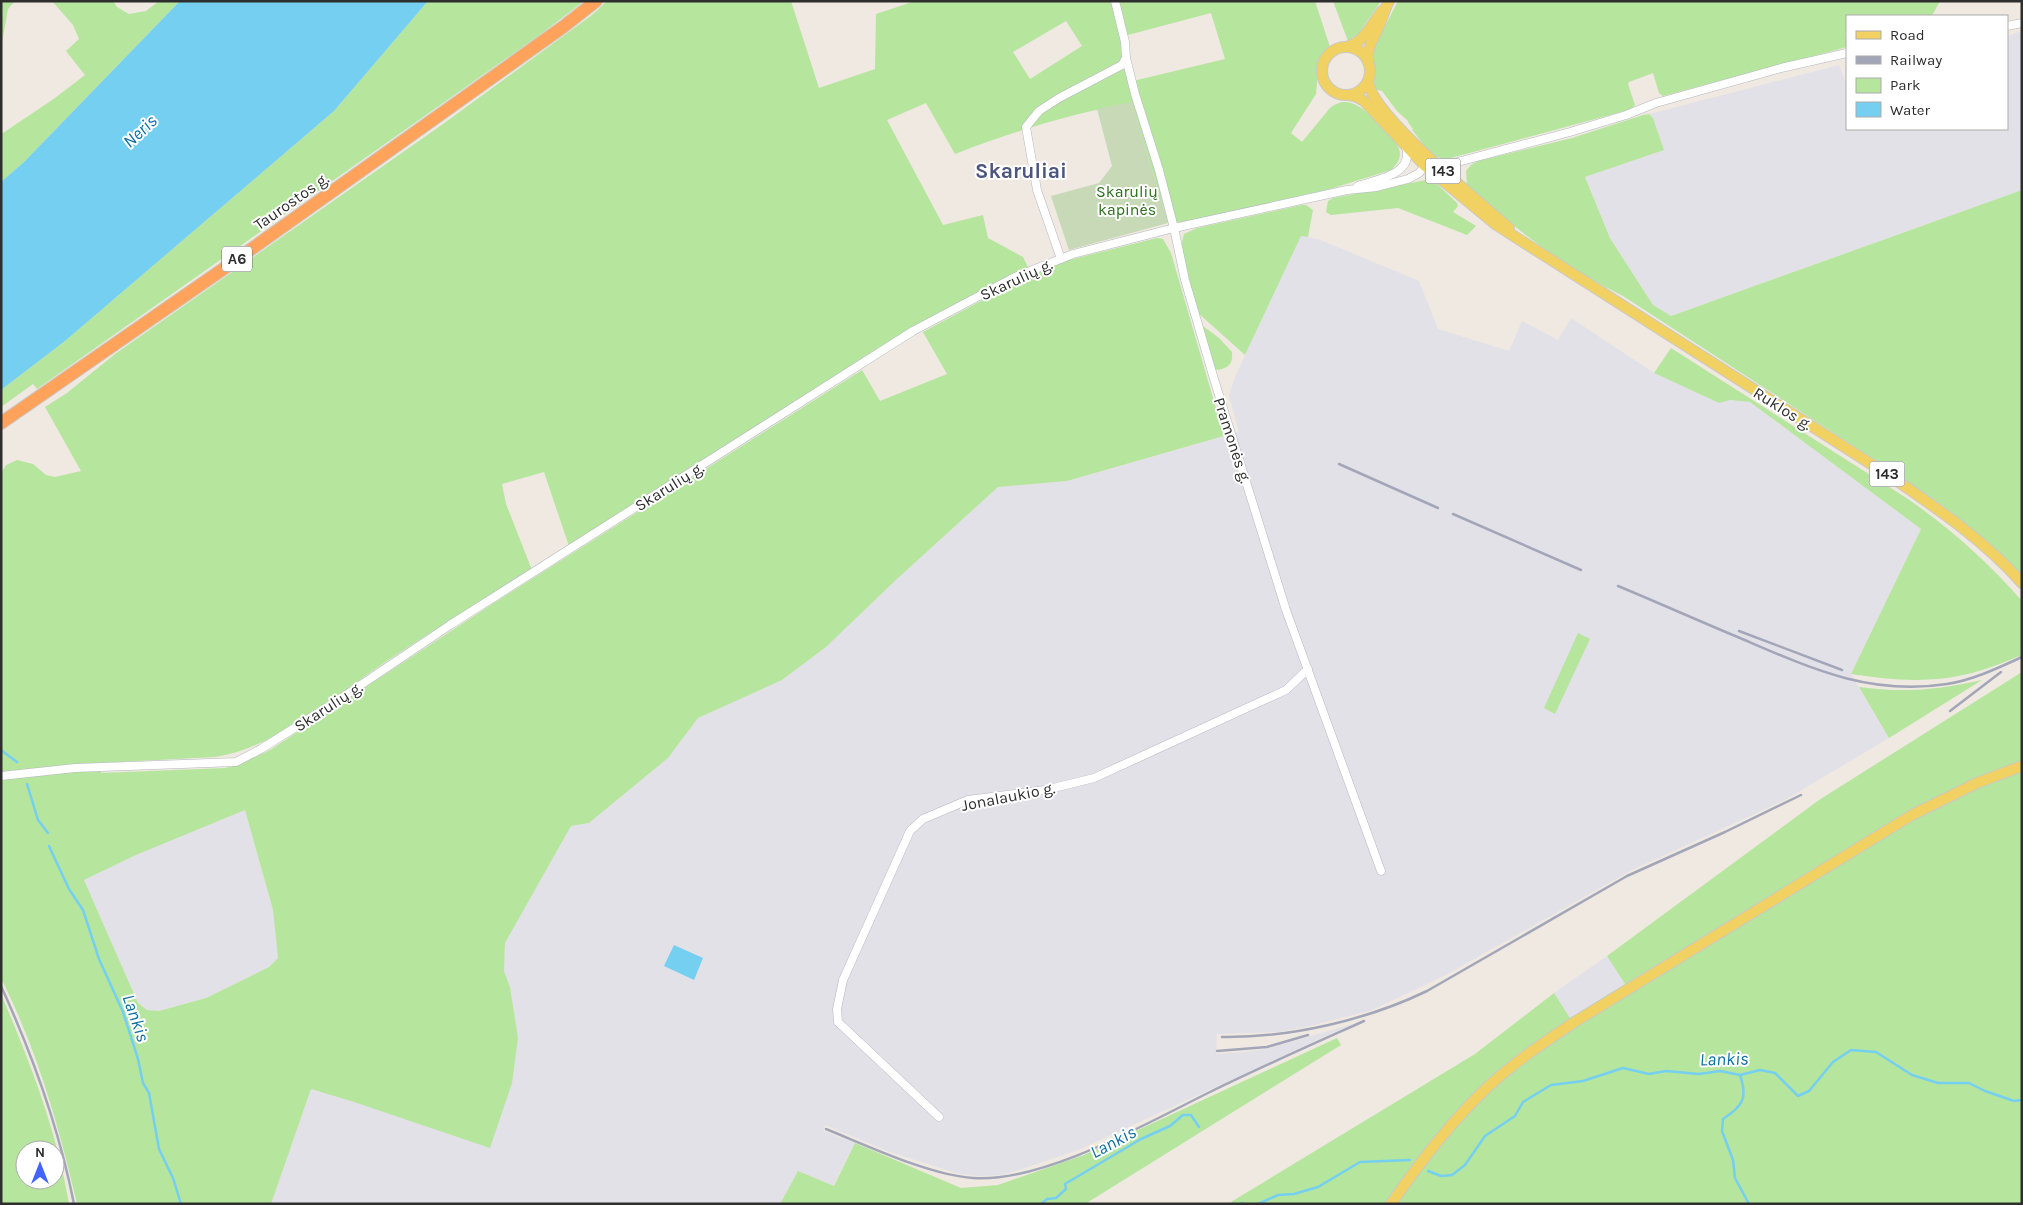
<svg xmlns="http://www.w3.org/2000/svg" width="2023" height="1205" font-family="Karla,sans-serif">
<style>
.industrial{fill:#e3e1e8}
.green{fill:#b6e59e;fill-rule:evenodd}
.cemetery{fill:#c8d9b8}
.water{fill:#75cff0}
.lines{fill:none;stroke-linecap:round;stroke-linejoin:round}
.stream{stroke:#75cff0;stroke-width:2.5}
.minor-casing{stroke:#b4b7c1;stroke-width:9}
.major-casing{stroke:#c9c9c9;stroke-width:12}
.highway-casing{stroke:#c9c9c9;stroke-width:14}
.minor{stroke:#fff;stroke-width:8}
.major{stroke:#f2d163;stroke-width:10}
.highway{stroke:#ffa35c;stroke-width:12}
.rail{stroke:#a3a6b8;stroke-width:2.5}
.labels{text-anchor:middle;stroke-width:4;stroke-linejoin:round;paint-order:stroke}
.shield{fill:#fff;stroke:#6d6d6d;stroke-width:1}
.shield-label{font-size:15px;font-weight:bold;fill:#2e2e2e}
.park-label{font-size:16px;fill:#2c6e1b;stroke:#fff}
.street-label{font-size:16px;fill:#2e2e2e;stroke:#fff}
.water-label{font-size:18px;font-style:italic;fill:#0d6fa3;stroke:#fff}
.district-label{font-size:21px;font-weight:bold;fill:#4d5680;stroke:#fff}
</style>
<rect width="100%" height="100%" fill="#efe9e1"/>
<g class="industrial">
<polygon points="2022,31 2022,190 1670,316 1653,305 1610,237 1585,177 1664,150 1653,118 1649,114 1839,65 1847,85 1847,129 2007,129 2007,36"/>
<polygon points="1301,236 1318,239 1419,281 1438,329 1509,351 1522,321 1558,340 1571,318 1654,373 1719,403 1730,400 1750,402 1921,529 1851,674 1889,738 1783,801 1630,871 1446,975 1372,1010 1310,1026 1279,1032 1217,1034 1216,1054 1244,1052 1267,1049 1352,1024 1081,1149 1022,1169 1002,1175 977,1176 956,1173 890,1152 825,1125 823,1131 855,1143 833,1186 798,1171 780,1204 271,1204 311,1089 354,1102 510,987 504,971 505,943 571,826 589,823 668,758 698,718 782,680 826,647 897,579 998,487 1067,481 1239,432 1229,396 1234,379"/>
<polygon points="245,810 273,910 278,958 269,967 206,998 159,1011 147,1010 138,1003 84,880 136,855"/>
<polygon points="1607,956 1625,984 1570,1019 1554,993"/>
</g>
<g class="green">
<polygon points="1,1 15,1 8,9 1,48"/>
<polygon points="52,1 113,1 117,7 129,14 146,11 159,1 180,1 24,162 1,182 1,131 3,133 55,98 85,75 66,51 79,39 73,25"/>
<polygon points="428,1 584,1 541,34 37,389 33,384 1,407 1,390 65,341 334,111"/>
<path d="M607,1H791L819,88L875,69L876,14L915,1H1315L1330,47L1319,60L1316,94L1291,133L1302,142L1330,108C1351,90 1371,116 1385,131C1390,136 1397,142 1399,149C1402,158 1397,164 1391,170L1330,189L1185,222L1168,223L1132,103C1072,113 1012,132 955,154L926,103L887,120L943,225L983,215L988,238L1023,257L1028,267L988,288L570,549L544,472L502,484L506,504L532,570C484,599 437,628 390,659C340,692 274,749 215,757L99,763L101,773L225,768L241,764L270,750L486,608L862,370L880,401L947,374L923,332L1003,289L1061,262L1157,238L1163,239L1171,253L1224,436L1067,481L998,487L897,579L826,647L782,680L698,718L668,758L589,823L571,826L505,943L504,971L510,987L518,1038L512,1083L490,1148L354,1102L311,1089L271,1204H77C59,1126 37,1050 1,978V473L6,465L17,460L33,464L46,475L55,477L81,471L45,407L67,393L115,354L443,124L592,15ZM1211,13L1225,59L1133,81L1124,36ZM1066,21L1082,46L1030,79L1013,52ZM245,810L273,910L278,958L269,967L206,998L159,1011L147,1010L138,1003L84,880L136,855Z"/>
<polygon points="1333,1 1381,1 1359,33 1348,41"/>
<path d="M1398,1H1940L1933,14L1930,16H1847V31L1845,34L1847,36V47L1663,96L1659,93L1653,73L1629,82L1628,84L1635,105L1632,109L1447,159C1430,159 1423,142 1412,130L1413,129L1408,122V121L1397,111L1382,91L1375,89C1372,76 1372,57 1376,44Z"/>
<path d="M1649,114L1653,118L1664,150L1585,177L1610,238L1653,305L1671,316L2022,190V576L1983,538L1942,505L1889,469L1623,296C1565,268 1514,228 1467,186L1466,171L1472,164L1478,161L1572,138L1643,115Z"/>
<polygon points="1426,180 1437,184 1457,203 1458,206 1453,212 1476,226 1467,235 1398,208 1331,215 1326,212 1328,201 1333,198"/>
<polygon points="1302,205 1306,205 1313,210 1308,237 1301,236 1245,355 1197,312 1181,246 1184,234 1197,228"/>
<path d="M1203,326L1219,338L1232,352C1233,364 1229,368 1217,370L1214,367Z"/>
<path d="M1671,348L1908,499C1951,529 1988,562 2022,601V655C2009,660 1995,666 1982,670C1939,684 1895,681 1851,674L1921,529L1750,402L1730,400L1719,403L1654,373Z"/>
<polygon points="1578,633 1590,639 1555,714 1544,708"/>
<polygon points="2022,672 2022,1204 1233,1204 1231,1202 1475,1054 1554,993 1570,1018 1625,984 1607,956 1819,800"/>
<path d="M1982,680L1889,738L1859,687C1903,693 1939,690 1982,680Z"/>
<path d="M1,994C30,1062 57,1131 69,1204H1ZM25,1150H55V1180H25Z"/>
<polygon points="1337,1038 1341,1045 1085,1204 780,1204 798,1171 834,1186 855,1143 961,1188 998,1185 1084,1155"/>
</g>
<polygon class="cemetery" points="1132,102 1168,223 1069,250 1051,196 1099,183 1112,166 1097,109"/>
<g class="water">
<polygon points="180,1 428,1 334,111 65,341 1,390 1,182 24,162"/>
<polygon points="674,945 703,958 694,980 664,966"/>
</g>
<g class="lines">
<g class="stream">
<polyline points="1,750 17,762"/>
<polyline points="27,784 38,820 48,833"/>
<polyline points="49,846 69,889 83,910 99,959 123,1012 138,1059 143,1083 149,1093 159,1149 173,1178 181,1204"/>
<path d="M1740,1075C1748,1098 1743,1106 1723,1119L1722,1131L1733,1160L1735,1178L1749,1204"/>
<polyline points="1428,1171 1441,1176 1452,1175 1465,1165 1485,1136 1515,1116 1523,1102 1551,1085 1583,1081 1623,1068 1649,1074 1666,1071 1699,1074 1720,1071 1740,1075 1760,1070 1775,1073 1798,1096 1809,1091 1833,1062 1851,1050 1876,1052 1912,1075 1938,1083 1969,1083 1985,1091 2014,1101 2022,1100"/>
<polyline points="1242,1203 1243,1204"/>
<polyline points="1041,1204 1047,1199 1056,1198 1066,1189 1065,1184 1141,1139 1170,1126 1183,1115 1191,1115 1199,1127"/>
<polyline points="1258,1204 1278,1195 1294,1194 1318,1187 1360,1162 1410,1160"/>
</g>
<defs>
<g id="minor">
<polyline points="1115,1 1125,42 1126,58 1135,94 1159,170 1174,228 1185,280 1214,379 1286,610 1381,871"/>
<polyline points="2007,26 2022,23"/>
<polyline points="1439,167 1570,132 1626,115 1656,103 1781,68 1847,53"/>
<path d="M1358,186C1377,179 1414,175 1406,147"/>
<polyline points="1061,259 1037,190 1026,127 1039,111 1059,98 1122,65 1126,58"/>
<polyline points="1,776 75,768 236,762 261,749 334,703 450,625 913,331 1015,277 1073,254 1174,228 1347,190 1377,187 1408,179 1419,173 1425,166 1426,162"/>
<polyline points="939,1117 838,1022 837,1009 843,980 910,831 923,819 968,800 1045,790 1094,778 1286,690 1308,669"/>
</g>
<g id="major">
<path d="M1346,47C1363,44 1372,24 1382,11"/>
<circle cx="1346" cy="71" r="24"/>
<path d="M1368,62C1366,47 1375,37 1380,24C1383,16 1385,8 1389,1"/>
<path d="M1368,81C1371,115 1480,202 1509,228"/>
<path d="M1349,95L1357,97L1364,101L1425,166L1495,224L1893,478C1938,509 1985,541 2022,583"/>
<path d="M1391,1204C1421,1161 1452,1120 1491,1084C1516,1061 1545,1042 1573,1023L1912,815L1977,783L2022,766"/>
</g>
<polyline id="highway" points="1,423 229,265 563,27 596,1"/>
</defs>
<use href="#minor" class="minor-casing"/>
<use href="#major" class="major-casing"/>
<use href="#highway" class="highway-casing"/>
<use href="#minor" class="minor"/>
<use href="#major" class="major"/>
<use href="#highway" class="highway"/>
<g class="rail">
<polyline points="1339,464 1438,508"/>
<polyline points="1453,514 1581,570"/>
<path d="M1618,586C1659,603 1699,621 1740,638C1810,668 1869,696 1947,684C1973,680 1998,668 2022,657"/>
<polyline points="1739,631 1842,670"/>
<polyline points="1950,711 2001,672"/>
<path d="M1,986C33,1056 59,1128 74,1204"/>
<path d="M1222,1037C1290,1038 1367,1020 1427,991L1627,876L1725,832L1801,795"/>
<polyline points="1217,1051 1267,1047 1308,1035"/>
<path d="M826,1129C868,1146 929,1175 973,1178C1043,1183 1147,1123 1210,1092C1261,1067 1313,1044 1364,1021"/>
</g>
</g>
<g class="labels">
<g class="shield">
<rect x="1425.5" y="158.5" width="35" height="25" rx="4"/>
<rect x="222" y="246.5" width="30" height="25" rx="4"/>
<rect x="1869.5" y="461.5" width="35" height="25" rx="4"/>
</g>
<g class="shield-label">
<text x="1443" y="176">143</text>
<text x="237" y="264">A6</text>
<text x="1887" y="479">143</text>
</g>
<g class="park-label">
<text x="1127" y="197">Skarulių<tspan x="1127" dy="18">kapinės</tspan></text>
</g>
<g class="street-label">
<text transform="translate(291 201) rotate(-35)" y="6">Taurostos g.</text>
<text transform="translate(1016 279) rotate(-25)" y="6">Skarulių g.</text>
<text transform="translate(1783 408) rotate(32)" y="6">Ruklos g.</text>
<text transform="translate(1233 440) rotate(72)" y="6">Pramonės g.</text>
<text transform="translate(669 486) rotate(-32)" y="6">Skarulių g.</text>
<text transform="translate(328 706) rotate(-33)" y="6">Skarulių g.</text>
<text transform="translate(1008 796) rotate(-11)" y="6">Jonalaukio g.</text>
</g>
<g class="water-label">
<text transform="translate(140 131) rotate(-43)" y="6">Neris</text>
<text transform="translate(136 1018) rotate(71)" y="6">Lankis</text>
<text transform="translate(1724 1059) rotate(-1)" y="6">Lankis</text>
<text transform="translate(1113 1142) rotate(-28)" y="6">Lankis</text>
</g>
<g class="district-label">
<text x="1021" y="178">Skaruliai</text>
</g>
</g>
<rect width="2023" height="1205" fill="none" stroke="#2e2e2e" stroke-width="5"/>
<rect x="1846" y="15" width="162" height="115" fill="#ffffff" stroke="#ababab"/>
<rect x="1856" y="31" width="25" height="8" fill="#f2d163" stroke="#ababab"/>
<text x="1890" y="40" font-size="15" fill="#2e2e2e">Road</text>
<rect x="1856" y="56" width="25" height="8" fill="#a3a6b8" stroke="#ababab"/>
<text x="1890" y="65" font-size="15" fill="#2e2e2e">Railway</text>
<rect x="1856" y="78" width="25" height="15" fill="#b6e59e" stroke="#ababab"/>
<text x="1890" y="90" font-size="15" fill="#2e2e2e">Park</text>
<rect x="1856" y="102" width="25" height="15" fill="#75cff0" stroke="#ababab"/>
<text x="1890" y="115" font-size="15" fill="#2e2e2e">Water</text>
<g transform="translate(40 1165)"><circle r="24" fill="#ffffff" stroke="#ababab"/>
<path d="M0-4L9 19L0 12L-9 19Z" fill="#4264fb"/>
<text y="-8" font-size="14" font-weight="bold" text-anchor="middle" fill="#2e2e2e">N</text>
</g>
</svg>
